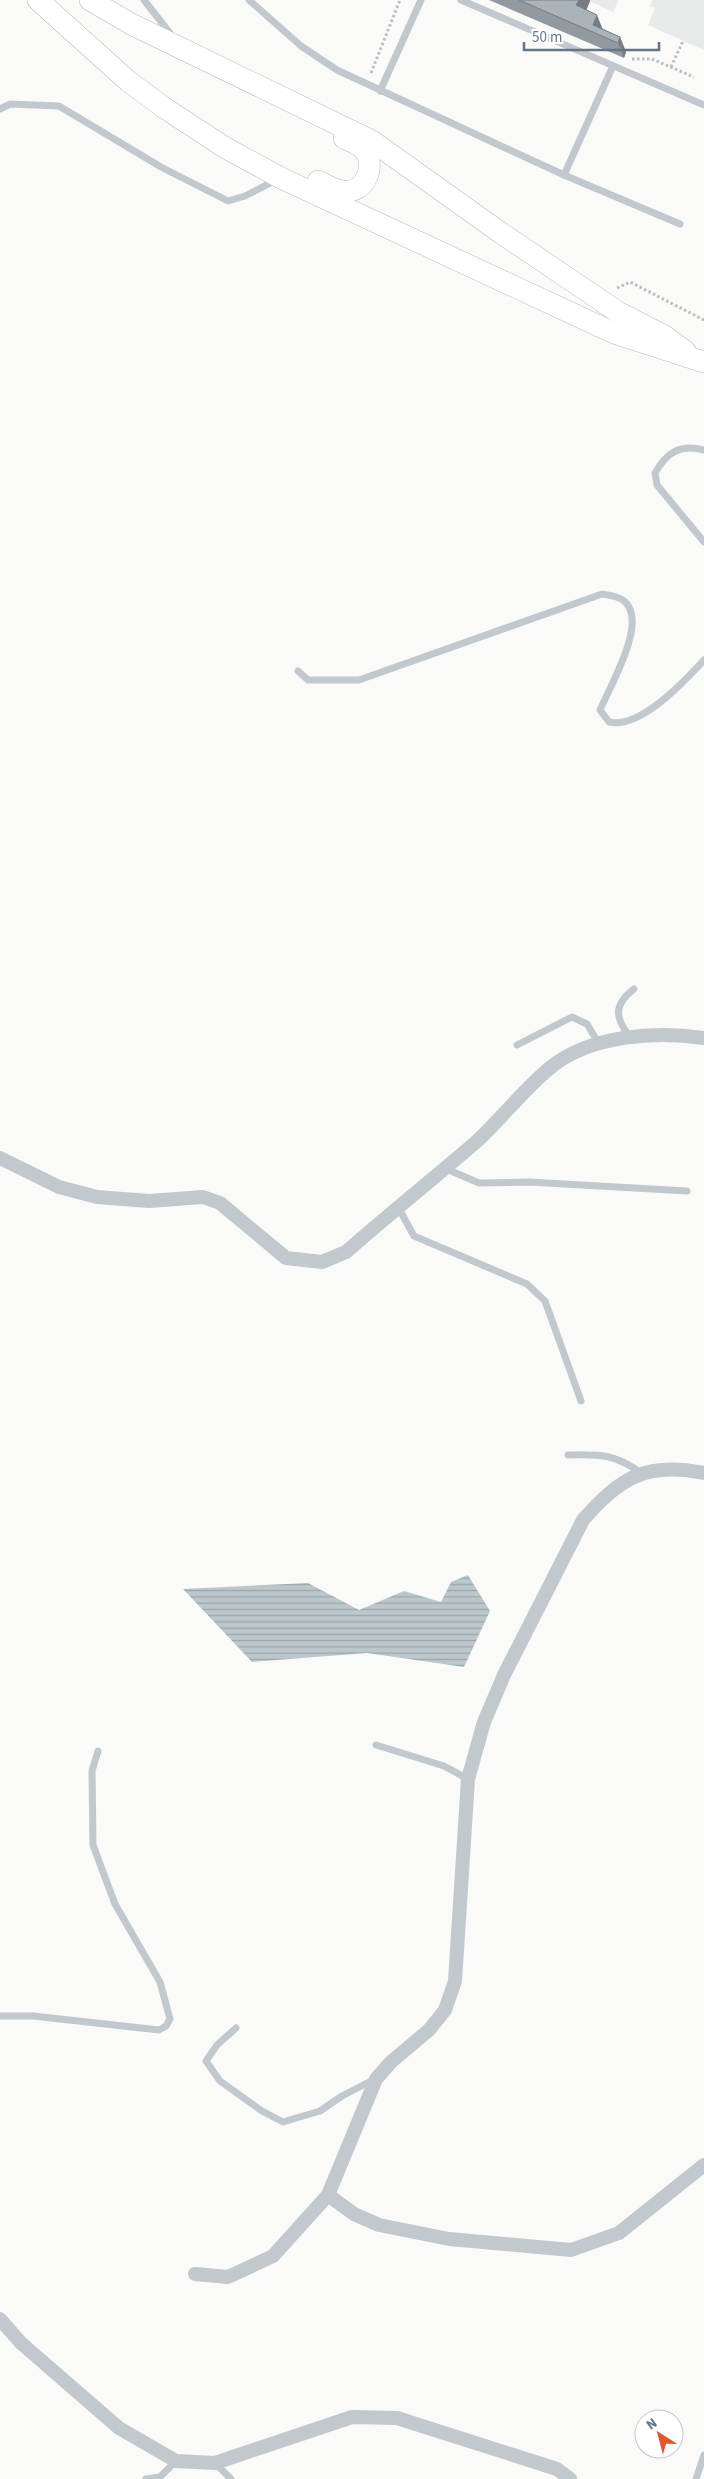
<svg xmlns="http://www.w3.org/2000/svg" width="704" height="2479" font-family="'Source Sans 3',sans-serif">
<style>
.built{fill:#e8e9e9}
.water{fill:url(#water-rules)}
.lines{fill:none;stroke-linecap:round;stroke-linejoin:round}
.primary-casing{stroke:#b5babe;stroke-width:22}
.path{stroke:#bbbfc2;stroke-width:3;stroke-dasharray:2.5 2.5;stroke-linecap:butt}
.lane{stroke:#c3c8cc;stroke-width:7}
.street{stroke:#c3c8cc;stroke-width:14}
.primary{stroke:#fff;stroke-width:21}
.wall{fill:#929a9f}
.shaded-wall{fill:#777d82}
.building{fill:#aab3b9;stroke:#777d82}
</style>
<defs>
<pattern id="water-rules" width="6" height="5" patternUnits="userSpaceOnUse" patternTransform="scale(1.25)"><rect width="6" height="5" fill="#bbc7cb"/><path d="M0 2.5h6" fill="none" stroke="#9ca6aa"/></pattern>
</defs>
<rect width="100%" height="100%" fill="#fafaf8"/>
<g class="built">
<polygon points="587,0 619,0 613,12"/>
<polygon points="652,0 704,0 704,50 648,25 655,8 650,6"/>
</g>
<polygon class="water" points="468,1575 490,1611 464,1667 367,1653 252,1662 183,1589 308,1583 359,1610 404,1591 441,1602 451,1582"/>
<g class="lines">
<defs>
<g id="primary">
<polyline points="38,0 128,81 163,107 224,147 281,178 614,333 704,362"/>
<polyline points="90,0 131,24 372,141 501,233 618,312 663,335 685,351"/>
<path d="M318,181C326,185 334,190 343,191C365,194 377,166 364,150C359,144 350,141 344,138"/>
</g>
</defs>
<use href="#primary" class="primary-casing"/>
<g class="path">
<polyline points="632,59 652,59 694,77"/>
<polyline points="671,67 683,41"/>
<polyline points="371,73 400,0"/>
<polyline points="617,288 630,282 704,320"/>
</g>
<g class="lane">
<polyline points="144,0 173,37"/>
<polyline points="249,0 301,46 337,70 564,175 680,224"/>
<polyline points="461,0 704,105"/>
<polyline points="380,91 421,0"/>
<polyline points="0,109 10,104 59,106 161,167 228,201 245,196 276,180"/>
<polyline points="564,175 613,66"/>
<path d="M704,450C680,444 667,452 655,473L657,485L704,542"/>
<path d="M298,671L308,680H359L602,594C608,595 616,596 621,599C652,616 610,686 600,710L609,722C640,729 684,682 704,660"/>
<path d="M630,1037C615,1018 613,1005 634,989"/>
<polyline points="517,1045 572,1017 587,1024 599,1044"/>
<polyline points="444,1168 479,1183 529,1182 687,1191"/>
<polyline points="398,1207 414,1236 527,1284 545,1301 581,1401"/>
<path d="M568,1455C600,1454 615,1454 641,1473"/>
<polyline points="376,1745 444,1766 468,1779"/>
<polyline points="0,2016 33,2016 159,2030 166,2026 170,2019 160,1982 115,1904 93,1845 92,1771 98,1751"/>
<polyline points="236,2028 217,2045 206,2061 220,2081 262,2111 283,2122 320,2111 342,2096 373,2080"/>
<polyline points="215,2463 231,2479"/>
<polyline points="146,2479 160,2477 176,2461"/>
<polyline points="696,2479 704,2455"/>
</g>
<g class="street">
<path d="M0,1158L59,1187L97,1197L149,1201L203,1197L220,1203L286,1258L322,1262L346,1252C388,1215 433,1179 476,1142C502,1118 524,1089 551,1067C591,1035 655,1031 704,1038"/>
<polyline points="328,2195 354,2214 379,2225 449,2239 571,2250 619,2233 704,2165"/>
<path d="M195,2274L228,2277L273,2256L328,2195L376,2079L391,2062L429,2030L445,2010L455,1981L468,1779L484,1722L504,1675L583,1520C620,1478 646,1461 704,1473"/>
<polyline points="0,2319 21,2343 119,2428 176,2461 215,2463 352,2417 397,2418 557,2469 570,2479"/>
</g>
<use href="#primary" class="primary"/>
</g>
<polygon class="wall" points="489,0 590,0 590,1 586,10 603,29 620,37 626,52 624,58"/>
<g class="shaded-wall">
<polygon points="579,0 590,0 590,1 582,21 576,5"/>
<polygon points="597,15 603,30 593,25"/>
<polygon points="620,37 626,52 624,58 618,43"/>
</g>
<polygon class="building" points="519,0 579,0 576,5 597,15 593,25 620,37 618,43"/>
<g transform="translate(659 2434) rotate(324)"><circle r="24" fill="#ffffff" stroke="#c1c8cd"/>
<path d="M0-4L9 19L0 12L-9 19Z" fill="#e4572e"/>
<text y="-8" font-size="14" font-weight="bold" text-anchor="middle" fill="#657683">N</text>
</g>
<path d="M524 42v8h135v-8" fill="none" stroke="#657683" stroke-width="2.5"/>
<text x="532" y="42" font-size="15" fill="#657683" stroke="#ffffff" stroke-width="4" paint-order="stroke">50 m</text>
</svg>
